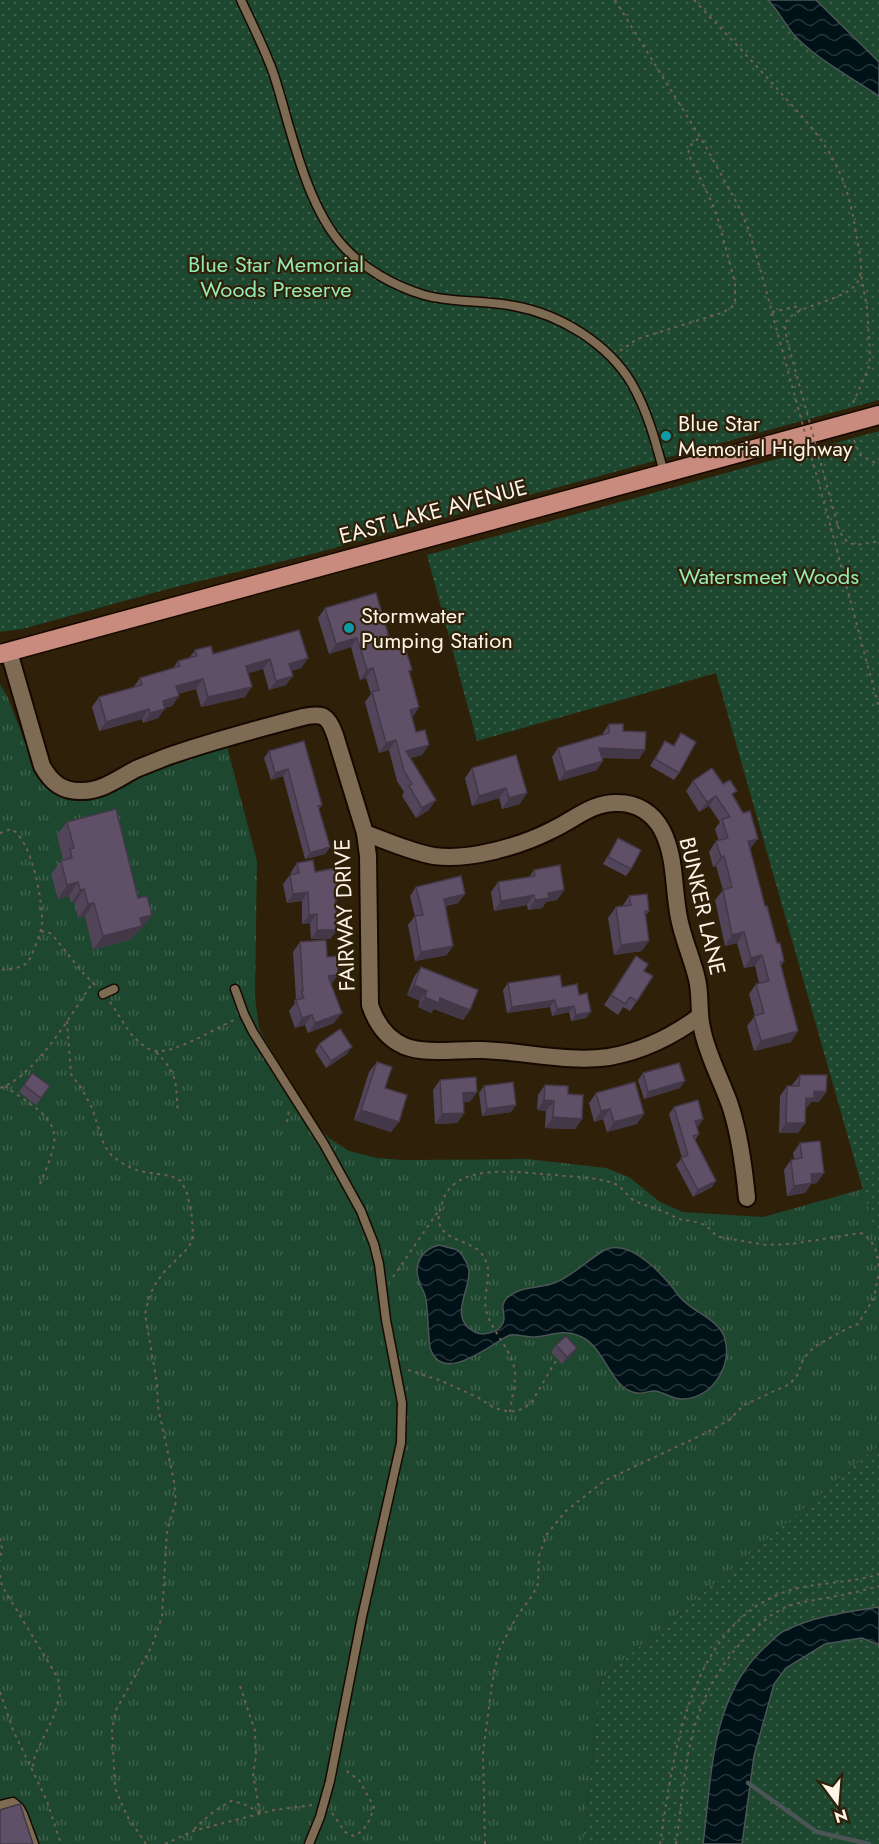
<svg xmlns="http://www.w3.org/2000/svg" width="879" height="1844" font-family="Jost,sans-serif">
<style>
.grass{fill:url(#grass-tufts)}
.park{fill:url(#park-dots)}
.water{fill:url(#water-waves);stroke:#4c5555;stroke-width:1.5}
.lines{fill:none;stroke-linecap:round;stroke-linejoin:round}
.stream{stroke:#4c5555;stroke-width:4.5}
.lane-casing{stroke:#170900;stroke-width:11}
.street-casing{stroke:#170900;stroke-width:20}
.primary-casing{stroke:#170900;stroke-width:21}
.path{stroke:#6e614e;stroke-width:2;stroke-dasharray:3 4.5;stroke-linecap:butt}
.lane{stroke:#7d6b54;stroke-width:8}
.street{stroke:#7d6b54;stroke-width:16}
.primary{stroke:#c98b7d;stroke-width:18}
.path-bridge{stroke:#6e614e;stroke-width:2;stroke-dasharray:3 4.5;stroke-linecap:butt}
.wall{fill:#534559}
.shaded-wall{fill:#433848}
.building{fill:#605067;stroke:#433848;stroke-width:1.5}
.culture-dot{fill:#0f9aa8;stroke:#2f200a;stroke-width:2}
.labels{text-anchor:middle;stroke-width:4.5;stroke-linejoin:round;paint-order:stroke}
.park-label{font-size:22px;fill:#95eab3;stroke:#2f200a}
.poi-label{font-size:22px;fill:#fdf3e6;stroke:#2f200a;text-anchor:start}
.street-label{font-size:22px;fill:#fdf3e6;stroke:#2f200a}
</style>
<defs>
<pattern id="grass-tufts" width="24" height="20" patternUnits="userSpaceOnUse" patternTransform="scale(1.5)"><rect width="24" height="20" fill="#1d472e"/><path d="M3 7l-1-3M5 7V3M7 7l1-3M15 17l-1-3M17 17v-4M19 17l1-3" fill="none" stroke="#3f624c"/></pattern>
<pattern id="park-dots" width="8" height="8" patternUnits="userSpaceOnUse" patternTransform="scale(1.5)"><rect width="8" height="8" fill="#1d472e"/><path d="M2 2h.1M6 6h.1" fill="none" stroke="#3f624c" stroke-width="1.8" stroke-linecap="round"/></pattern>
<pattern id="water-waves" width="16" height="10" patternUnits="userSpaceOnUse" patternTransform="scale(1.5)"><rect width="16" height="10" fill="#001117"/><path d="M0 5q4-4 8 0t8 0" fill="none" stroke="#263439"/></pattern>
</defs>
<rect width="100%" height="100%" fill="#2f200a"/>
<path class="grass" d="M0,684L8,698L39,779C74,823 110,789 149,773C175,762 200,754 227,746L257,861L255,997L259,1029L271,1050L317,1125L329,1138L349,1151L377,1158L403,1160L527,1159L606,1168L629,1177L660,1202L683,1212L763,1217L863,1189L879,1246V1445L601,1679L583,1844H0Z"/>
<g class="park">
<polygon points="0,0 879,0 879,400 312,554 179,586 22,629 0,632"/>
<polygon points="879,431 879,1246 716,673 477,741 427,555"/>
<polygon points="879,1445 879,1844 583,1844 601,1679"/>
</g>
<g class="water">
<path d="M768,0H816L879,62V97L876,94C850,77 822,62 799,40C787,29 780,12 768,0Z"/>
<path d="M439,1245L458,1250C463,1256 468,1263 469,1270C471,1290 447,1318 475,1332C485,1337 503,1331 504,1319C504,1311 500,1304 507,1298C521,1285 538,1289 554,1283C573,1276 586,1261 603,1251C629,1235 666,1278 679,1296C691,1312 720,1319 725,1339C732,1366 713,1397 684,1399C671,1400 664,1391 654,1391C648,1391 643,1394 637,1393C609,1390 606,1344 577,1335C561,1329 547,1337 532,1337C524,1337 517,1334 510,1335C490,1344 443,1386 430,1348C428,1332 428,1315 426,1299C425,1292 421,1288 419,1281C413,1264 422,1249 439,1245Z"/>
<path d="M879,1607V1645L862,1638L825,1644L786,1668L774,1684L754,1756L742,1844H703C712,1777 710,1697 765,1647C771,1642 778,1633 786,1630C815,1616 847,1612 879,1607Z"/>
</g>
<g class="lines">
<polyline class="stream" points="748,1783 817,1832 869,1844"/>
<defs>
<g id="lane">
<path d="M241,0C252,24 265,49 274,75C291,128 305,204 343,246C364,269 394,286 424,295C452,303 484,300 514,306C559,314 608,343 632,384C648,412 656,443 664,473"/>
<polyline points="235,989 244,1014 253,1032 324,1144 361,1211 366,1224 374,1244 379,1264 386,1320 402,1403 401,1443 362,1617 330,1781 320,1817 309,1844"/>
<polyline points="103,994 114,989"/>
<polyline points="0,1805 13,1802 19,1807 23,1814 34,1844"/>
</g>
<g id="street">
<path d="M9,652L42,766C51,782 62,792 82,791C102,791 119,778 136,769C146,765 156,761 166,757C211,741 257,729 303,717C323,713 328,715 335,735L365,833L368,856L370,1005C376,1023 386,1038 404,1046C427,1055 457,1049 481,1050C524,1051 567,1063 609,1057C643,1051 673,1036 700,1016"/>
<path d="M365,833C387,841 411,852 434,856C469,861 521,846 552,830C574,820 592,802 618,803C637,803 653,813 662,830C676,857 673,888 679,918C683,939 692,958 697,979C701,995 698,1012 702,1028C707,1055 721,1079 730,1105C740,1135 744,1167 747,1198"/>
</g>
<polyline id="primary" points="0,654 879,415"/>
</defs>
<use href="#lane" class="lane-casing"/>
<use href="#street" class="street-casing"/>
<use href="#primary" class="primary-casing"/>
<g class="path">
<polyline points="615,0 705,145 740,209 748,228 758,261 780,342"/>
<path d="M694,0C726,34 759,68 790,103C807,122 825,142 836,165C848,188 853,213 857,239C859,252 865,271 857,283C844,302 796,304 786,322C784,327 786,334 787,340"/>
<path d="M772,312C781,311 791,306 799,307L800,311"/>
<polyline points="620,351 637,339 722,313 732,307 735,301 735,283 718,219 712,203 688,153 691,145 700,137"/>
<polyline points="853,403 869,367 870,355 867,308 861,275"/>
<polyline points="854,440 860,455 879,465"/>
<path d="M838,526C845,550 859,545 879,541"/>
<polyline points="831,528 879,708"/>
<path d="M0,833L11,829C32,839 43,902 42,924C42,929 31,960 27,963C19,969 9,969 0,970"/>
<polyline points="41,931 50,933 55,938 83,973 97,987"/>
<path d="M110,1002C119,1014 126,1030 137,1040C142,1045 150,1051 157,1051C175,1053 217,1028 234,1020"/>
<polyline points="67,1021 71,1074 82,1089 92,1108 104,1145 112,1156 125,1165 139,1171 171,1176 181,1181 187,1193 192,1217 193,1239 188,1248 163,1273 154,1286 149,1298 145,1314 157,1383 158,1407 174,1481 176,1502 167,1530 162,1617 152,1646 116,1710 112,1730 115,1788 127,1816 146,1844"/>
<path d="M156,1052C179,1075 175,1081 178,1112"/>
<path d="M5,1086C23,1101 59,1115 54,1144C52,1157 45,1171 40,1184"/>
<path d="M0,1088C36,1076 72,1013 93,982"/>
<polyline points="287,1122 289,1110"/>
<polyline points="393,1277 439,1210"/>
<polyline points="408,1370 442,1381 479,1398 494,1408 510,1412 523,1409 531,1403 557,1359"/>
<path d="M510,1412C511,1402 516,1380 515,1372C512,1349 492,1333 486,1310C482,1291 496,1271 481,1253C470,1240 443,1241 439,1222C438,1216 440,1209 442,1204C452,1160 522,1173 555,1175C574,1177 595,1177 613,1183C624,1187 627,1198 637,1202C644,1205 652,1207 659,1210C666,1212 672,1216 679,1219C687,1221 698,1221 706,1226C711,1229 713,1234 719,1237L766,1245L791,1244L861,1233C876,1241 878,1256 879,1271"/>
<polyline points="0,1538 2,1548 0,1561"/>
<polyline points="0,1575 2,1586 58,1678 60,1696 53,1718 35,1755 32,1770"/>
<polyline points="240,1686 255,1731 256,1756 253,1774 260,1813"/>
<polyline points="0,1692 13,1730 47,1801 61,1844"/>
<path d="M332,1813L345,1832L354,1836C366,1830 370,1820 374,1807L359,1780L344,1769"/>
<polyline points="194,1829 213,1812 231,1801 244,1804 260,1813"/>
<polyline points="165,1844 193,1831 274,1810 313,1805"/>
<polyline points="485,1844 483,1753 492,1683 499,1650 517,1616 532,1596 538,1584 539,1556 547,1534 566,1511 604,1481 706,1433 729,1420 744,1405 790,1384 798,1374 803,1359 814,1347 848,1328 858,1324 874,1298 879,1272"/>
<path d="M660,1844C673,1759 687,1634 777,1595C809,1581 846,1585 879,1574"/>
<path d="M676,1844C687,1767 685,1706 740,1644C752,1631 766,1617 782,1609C795,1602 811,1601 826,1598C844,1595 862,1591 879,1586"/>
</g>
<use href="#lane" class="lane"/>
<use href="#street" class="street"/>
<use href="#primary" class="primary"/>
<g class="path-bridge">
<polyline points="787,340 838,526"/>
<polyline points="780,342 831,528"/>
</g>
</g>
<g class="wall">
<polygon points="325,608 391,644 410,673 419,707 412,718 422,755 410,758 429,810 416,818 402,796 404,792 397,781 389,750 379,753 365,702 371,694 366,678 360,680 351,647 329,654 318,618"/>
<polygon points="195,650 213,654 308,658 301,668 291,671 286,685 269,690 263,669 248,673 245,697 201,707 196,689 178,694 172,706 165,708 158,718 143,723 142,719 99,731 92,707 99,697 133,688 140,678 173,668 178,661 190,657"/>
<polygon points="609,724 623,731 639,759 602,758 597,770 559,781 552,757 558,748 603,735 603,733"/>
<polygon points="681,733 679,773 674,780 650,766 665,741 673,746"/>
<polygon points="304,741 322,805 319,809 330,847 325,854 305,859 283,776 271,780 264,758 269,751"/>
<polygon points="516,755 520,804 502,809 499,798 472,806 465,778 472,768"/>
<polygon points="693,781 723,784 733,796 750,849 765,906 777,943 784,961 781,966 791,1042 754,1051 747,1026 755,1016 749,994 756,984 759,983 755,966 744,968 737,943 725,946 715,900 723,890 716,866 713,867 709,852 716,841 719,841 715,829 720,822 709,806 699,812 686,791"/>
<polygon points="67,822 142,929 140,929 132,939 93,950 85,916 78,918 75,903 71,903 69,896 58,899 51,874 61,861 63,859 57,835"/>
<polygon points="618,838 631,869 626,876 603,864"/>
<polygon points="297,863 315,872 336,892 337,930 330,939 311,939 310,923 302,924 302,901 287,903 283,884 290,875 291,875 291,872"/>
<polygon points="534,870 564,890 557,900 546,902 542,908 528,910 527,905 494,911 491,892 498,882 529,877"/>
<polygon points="416,887 465,894 458,903 446,906 447,955 415,961 408,925 415,916 410,896"/>
<polygon points="629,896 649,911 646,915 642,951 614,955 608,918 616,907 622,907"/>
<polygon points="300,942 327,957 331,985 334,1023 308,1033 305,1025 295,1028 289,1011 295,1003 294,1001 296,999 293,952"/>
<polygon points="636,956 644,971 637,1001 630,1011 623,1007 618,1015 604,1005"/>
<polygon points="421,967 470,1010 463,1020 434,1009 431,1013 418,1007 420,1001 407,995 414,977"/>
<polygon points="508,983 562,987 579,995 586,1018 571,1021 569,1012 552,1016 550,1007 507,1013 503,990"/>
<polygon points="319,1044 347,1054 326,1068 315,1051"/>
<polygon points="377,1062 385,1088 391,1132 354,1120 369,1072"/>
<polygon points="32,1073 50,1086 36,1105 19,1092"/>
<polygon points="643,1073 680,1088 644,1099 638,1080"/>
<polygon points="800,1075 826,1092 819,1102 811,1102 806,1108 805,1123 798,1133 779,1133 780,1096 787,1086 792,1086 792,1085"/>
<polygon points="440,1080 470,1102 463,1102 464,1113 457,1123 435,1124 433,1090"/>
<polygon points="545,1085 568,1094 582,1119 575,1129 545,1128 546,1111 537,1110 538,1095"/>
<polygon points="484,1086 516,1105 511,1112 482,1116 479,1093"/>
<polygon points="596,1093 637,1124 607,1132 603,1119 594,1122 589,1103"/>
<polygon points="674,1107 699,1126 697,1126 699,1134 695,1140 712,1187 693,1197 676,1165 682,1158 669,1114"/>
<polygon points="800,1143 817,1183 811,1184 805,1193 787,1196 784,1170 791,1160 794,1159 793,1153"/>
<polygon points="556,1345 573,1354 562,1364 551,1352"/>
</g>
<g class="shaded-wall">
<polygon points="357,638 351,647 329,654 336,644"/>
<polygon points="308,658 301,668 282,674 289,664"/>
<polygon points="270,659 263,669 239,676 246,666"/>
<polygon points="373,668 366,678 360,680 367,670"/>
<polygon points="293,676 286,685 269,690 276,681"/>
<polygon points="203,679 196,689 169,696 176,686"/>
<polygon points="252,687 245,697 201,707 208,697"/>
<polygon points="179,696 172,706 156,710 163,701"/>
<polygon points="419,707 412,717 403,720 410,710"/>
<polygon points="149,709 142,719 99,731 106,722"/>
<polygon points="165,709 158,718 143,723 150,713"/>
<polygon points="396,740 389,750 379,753 386,743"/>
<polygon points="429,745 422,755 401,761 406,751"/>
<polygon points="599,748 645,750 639,759 593,757"/>
<polygon points="603,761 597,770 559,781 565,772"/>
<polygon points="288,769 283,776 271,780 275,773"/>
<polygon points="506,788 499,798 472,806 479,796"/>
<polygon points="527,793 520,804 502,809 509,798"/>
<polygon points="716,796 709,806 699,812 707,802"/>
<polygon points="436,800 429,810 416,818 422,808"/>
<polygon points="758,839 750,849 748,841"/>
<polygon points="330,847 325,854 305,859 310,853"/>
<polygon points="724,856 716,866 713,867 721,857"/>
<polygon points="78,882 69,896 58,899 67,885"/>
<polygon points="84,889 75,903 71,903 80,890"/>
<polygon points="564,890 557,900 546,902 542,908 528,910 535,900 548,893"/>
<polygon points="308,892 302,901 287,903 293,894"/>
<polygon points="465,894 458,903 438,907 444,899"/>
<polygon points="534,895 527,905 494,911 501,901"/>
<polygon points="94,903 85,916 78,918 88,904"/>
<polygon points="317,914 310,923 302,924 309,915"/>
<polygon points="152,915 142,929 140,929 132,939 93,950 103,936 140,918"/>
<polygon points="317,930 337,930 330,939 311,939"/>
<polygon points="744,932 737,943 725,946 732,935"/>
<polygon points="649,941 642,951 614,955 621,945"/>
<polygon points="453,946 447,955 415,961 421,952"/>
<polygon points="762,955 755,966 744,968 751,958"/>
<polygon points="338,975 331,985 328,976"/>
<polygon points="414,985 427,991 420,1001 407,995"/>
<polygon points="425,997 440,998 470,1010 463,1020 434,1009 431,1013 418,1007"/>
<polygon points="555,1000 550,1007 507,1013 512,1007"/>
<polygon points="574,1006 569,1012 552,1016 557,1009"/>
<polygon points="591,1012 586,1018 571,1021 576,1015"/>
<polygon points="342,1013 334,1023 308,1033 315,1023"/>
<polygon points="312,1015 305,1025 295,1028 302,1018"/>
<polygon points="798,1031 791,1042 754,1051 761,1041"/>
<polygon points="352,1047 347,1054 326,1068 331,1061"/>
<polygon points="685,1081 680,1088 644,1099 648,1092"/>
<polygon points="814,1091 826,1092 819,1102 811,1102 806,1108 799,1108 806,1098"/>
<polygon points="477,1092 470,1102 455,1103 463,1093"/>
<polygon points="544,1100 554,1101 546,1111 537,1110"/>
<polygon points="516,1105 511,1112 482,1116 487,1109"/>
<polygon points="610,1109 603,1119 594,1122 601,1111"/>
<polygon points="361,1110 399,1122 391,1132 354,1120"/>
<polygon points="464,1113 457,1123 435,1124 442,1114"/>
<polygon points="644,1114 637,1124 607,1132 614,1122"/>
<polygon points="553,1117 582,1119 575,1129 545,1128"/>
<polygon points="703,1119 699,1126 690,1128 695,1121"/>
<polygon points="786,1123 805,1123 798,1133 779,1133"/>
<polygon points="824,1173 817,1183 811,1184 805,1193 787,1196 794,1186 811,1174"/>
<polygon points="716,1181 712,1187 693,1197 698,1190"/>
<polygon points="577,1348 573,1354 562,1364 567,1357"/>
</g>
<g class="building">
<polygon points="376,593 391,644 403,640 412,670 409,671 419,707 410,710 416,732 425,730 429,745 406,751 436,800 422,808 409,786 412,784 404,771 396,740 386,743 372,692 379,690 373,668 367,670 357,638 336,644 325,608"/>
<polygon points="299,630 308,658 289,664 293,676 276,681 270,659 246,666 252,687 208,697 203,679 176,686 179,696 163,701 165,709 150,713 149,709 106,722 99,697 142,685 140,678 180,666 178,661 197,656 195,650 211,646 213,654"/>
<polygon points="609,724 623,724 623,731 646,732 645,750 599,748 603,761 565,772 558,748 609,733"/>
<polygon points="681,733 696,742 679,773 655,759 665,741 674,746"/>
<polygon points="304,741 322,805 318,806 330,847 310,853 288,769 275,773 269,751"/>
<polygon points="516,755 527,793 509,798 506,788 479,796 472,768"/>
<polygon points="712,768 723,784 730,780 737,791 732,794 743,813 750,811 758,839 748,841 765,906 767,906 777,943 780,943 784,961 780,962 798,1031 761,1041 754,1016 764,1013 756,984 769,981 762,955 751,958 744,932 732,935 723,890 732,887 724,856 721,857 716,841 728,838 722,819 730,817 716,796 707,802 693,781"/>
<polygon points="116,809 138,898 147,896 152,915 140,918 142,926 103,936 94,903 88,904 84,889 80,890 78,882 67,885 61,861 72,858 70,849 74,848 67,822"/>
<polygon points="618,838 641,850 631,869 608,857"/>
<polygon points="313,860 315,872 336,868 339,887 335,888 337,930 317,930 317,914 309,915 308,892 293,894 290,875 299,873 297,863"/>
<polygon points="560,865 564,890 548,893 549,898 535,900 534,895 501,901 498,882 535,876 534,870"/>
<polygon points="461,876 465,894 444,899 453,946 421,952 415,916 423,915 416,887"/>
<polygon points="647,894 649,911 645,911 649,941 621,945 616,907 631,905 629,896"/>
<polygon points="326,940 327,957 337,956 338,975 328,976 342,1013 315,1023 312,1015 302,1018 296,1000 304,998 301,991 303,991 300,942"/>
<polygon points="636,956 648,964 644,971 653,976 637,1001 630,997 625,1004 611,995"/>
<polygon points="421,967 478,990 470,1010 440,998 439,1003 425,997 427,991 414,985"/>
<polygon points="560,975 562,987 577,984 579,995 587,993 591,1012 576,1015 574,1006 557,1009 555,1000 512,1007 508,983"/>
<polygon points="340,1029 352,1047 331,1061 319,1044"/>
<polygon points="377,1062 392,1067 385,1088 407,1095 399,1122 361,1110"/>
<polygon points="679,1063 685,1081 648,1092 643,1073"/>
<polygon points="32,1073 50,1086 41,1098 24,1085"/>
<polygon points="800,1075 827,1075 826,1092 814,1091 814,1098 806,1098 805,1123 786,1123 787,1086 799,1086"/>
<polygon points="476,1077 477,1092 463,1093 464,1113 442,1114 440,1080"/>
<polygon points="513,1082 516,1105 487,1109 484,1086"/>
<polygon points="635,1082 644,1114 614,1122 610,1109 601,1111 596,1093"/>
<polygon points="545,1085 568,1086 568,1094 583,1095 582,1119 553,1117 554,1101 544,1100"/>
<polygon points="698,1100 703,1119 695,1121 699,1134 693,1136 716,1181 698,1190 681,1158 688,1155 674,1107"/>
<polygon points="820,1141 824,1173 811,1174 812,1183 794,1186 791,1160 802,1158 800,1143"/>
<polygon points="566,1336 577,1348 567,1357 556,1345"/>
<polygon points="20,1804 33,1844 0,1844 0,1810"/>
</g>
<g class="culture-dot">
<circle cx="666" cy="436" r="6"/>
<circle cx="349" cy="628" r="6"/>
</g>
<g class="labels">
<g class="park-label">
<text x="276" y="272">Blue Star Memorial<tspan x="276" dy="25">Woods Preserve</tspan></text>
<text x="769" y="584">Watersmeet Woods</text>
</g>
<g class="poi-label">
<text x="678" y="431">Blue Star<tspan x="678" dy="25">Memorial Highway</tspan></text>
<text x="361" y="623">Stormwater<tspan x="361" dy="25">Pumping Station</tspan></text>
</g>
<g class="street-label">
<text transform="translate(433 511) rotate(-15)" y="8">EAST LAKE AVENUE</text>
<text transform="translate(703 906) rotate(77)" y="8">BUNKER LANE</text>
<text transform="translate(344 915) rotate(-92)" y="8">FAIRWAY DRIVE</text>
</g>
</g>
<g transform="translate(837 1802) rotate(164)" stroke="#2f200a" stroke-width="4.5" paint-order="stroke">
<path d="M0-4.5L10 22L0 15L-10 22Z" fill="#fdf3e6"/>
<text y="-9" font-size="16" font-weight="bold" text-anchor="middle" fill="#fdf3e6">N</text>
</g>
</svg>
